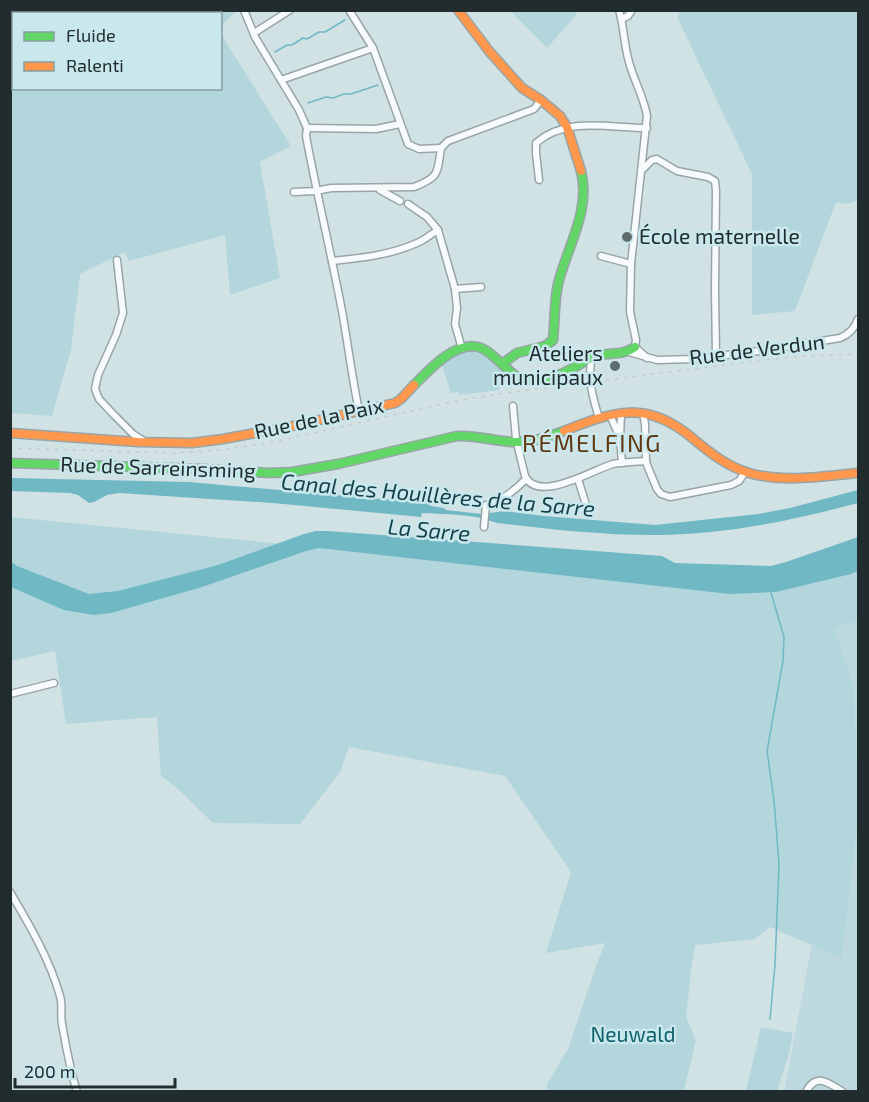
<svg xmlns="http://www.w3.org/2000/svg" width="869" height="1102" font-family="'Exo 2',sans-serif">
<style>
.built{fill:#bdd9df}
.green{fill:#b2d6dc}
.water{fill:#6fb8c4}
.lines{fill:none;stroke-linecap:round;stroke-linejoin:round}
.stream{stroke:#6fb8c4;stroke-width:1.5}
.street-casing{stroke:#98a5a7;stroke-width:9}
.fast-casing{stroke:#98a5a7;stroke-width:11}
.slow-casing{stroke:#98a5a7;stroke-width:11}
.street{stroke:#f8fbfb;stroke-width:6}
.fast{stroke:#63d668;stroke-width:8}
.slow{stroke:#ff974d;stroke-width:8}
.rail{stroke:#c5c9cb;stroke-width:1.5;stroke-dasharray:3 6;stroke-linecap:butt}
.poi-dot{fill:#5f6c6e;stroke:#c9e8ed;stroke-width:2}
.labels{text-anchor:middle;stroke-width:5;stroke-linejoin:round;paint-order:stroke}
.poi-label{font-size:21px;fill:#212c2e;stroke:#c9e8ed;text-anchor:start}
.street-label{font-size:21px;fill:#212c2e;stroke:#c9e8ed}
.park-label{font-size:21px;fill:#11616d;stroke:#c9e8ed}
.water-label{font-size:22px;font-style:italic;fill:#133f47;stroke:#c9e8ed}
.quarter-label{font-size:24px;letter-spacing:1.5px;fill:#62370f;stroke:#c9e8ed}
</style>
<rect width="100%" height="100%" fill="#d1e2e5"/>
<g class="built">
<polygon points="858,621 858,785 854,687 834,628"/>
<polygon points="858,821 858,1091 784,1092 813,939 842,957"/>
</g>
<g class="green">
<polygon points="681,10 858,11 858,201 845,204 836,202 795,311 752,315 752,174 677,17"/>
<polygon points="10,11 236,11 221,26 220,14 14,14 14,88 220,88 221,34 291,146 260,162 280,278 230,295 225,235 129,261 125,252 80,274 71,350 52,416 11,413"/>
<polygon points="511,11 575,11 576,15 547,48"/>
<polygon points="468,350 487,356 504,371 505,381 499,383 500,390 460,395 458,392 451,393 442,365 444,361"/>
<polygon points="10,517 384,554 734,591 858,563 858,621 834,628 854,687 858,785 858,821 842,958 770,927 755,939 695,945 691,971 686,1017 696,1040 684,1091 547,1091 547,1084 568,1049 595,969 605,943 546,953 571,872 505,776 349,747 340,772 300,824 213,823 178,789 161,776 157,717 66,724 55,651 11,661"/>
<polygon points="761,1027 793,1033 789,1053 777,1091 746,1091"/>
</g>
<g class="water">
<path d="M11,478L189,482L427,503L431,506L444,508L446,510L482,514L505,511L544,516L655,525L758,514L790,508L858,490V503C791,521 722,535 652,535C601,535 549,529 498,523C492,522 486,519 481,518C462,514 441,514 422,513L421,517L273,503L119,493L107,495L94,502L89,503L78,495L70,493L11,491Z"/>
<polygon points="316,531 328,531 662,556 675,563 771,566 786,562 858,537 858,571 851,574 776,592 730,594 319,548 306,551 202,587 111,613 93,615 64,610 11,587 11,562 17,566 89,594 118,591 218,565 304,534"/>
</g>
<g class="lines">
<g class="stream">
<polyline points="275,52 287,45 292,45 303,38 307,39 319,32 325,32 345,20"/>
<polyline points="308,103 326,97 333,98 344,94 351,94 378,85"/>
<polyline points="770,1019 775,965 779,864 774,800 767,751 783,661 784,637 771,593"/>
</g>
<defs>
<g id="street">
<path d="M244,10L255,37L299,110L307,128L306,136C317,195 331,253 342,311C348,344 352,378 359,411"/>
<polyline points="349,10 373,48 408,144 419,149 441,148"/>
<path d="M619,10C624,27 624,45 629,62C634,81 644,97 647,116L631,264L630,312L636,340L635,347L647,358"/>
<polyline points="622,19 628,16 632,10"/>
<polyline points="254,33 290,10"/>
<polyline points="281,80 373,48"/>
<polyline points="307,128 376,129 400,124"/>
<polyline points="441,148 448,141 534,109 541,100"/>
<polyline points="642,170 652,160 657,159 677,171 708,177 715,181 716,191 715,290 716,356"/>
<path d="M539,180L536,153V143C567,116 609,128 647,128"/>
<polyline points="380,190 400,201"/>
<path d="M294,192L316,191L331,188L414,187C440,177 437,173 441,148"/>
<polyline points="408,204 427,217 438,230 455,289 457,308 455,324 462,349"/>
<polyline points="601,256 631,264"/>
<polyline points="117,260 123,313 116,335 98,375 95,389 99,399 114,415 133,434 144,441"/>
<path d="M332,261C362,258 390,255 417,243C425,240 431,234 438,230"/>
<polyline points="455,289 481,287"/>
<path d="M629,352L657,360L694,359L759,351L840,338C850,334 855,328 858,319"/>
<path d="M592,357C587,377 593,399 599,418"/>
<path d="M513,406L516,439L525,476C538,504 594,469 613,464C623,462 635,462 646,461"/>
<polyline points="643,413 645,424 646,461 647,465 657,489 661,494 670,497 731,485 739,481 745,472"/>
<polyline points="610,415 620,438 621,413"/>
<polyline points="620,438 622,463"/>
<polyline points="578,479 588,511"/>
<path d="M484,527L486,505C501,502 515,490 526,479"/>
<polyline points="10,694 54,683"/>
<path d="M10,892C29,924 50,960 60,996C63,1005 60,1015 62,1024C66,1047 70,1069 77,1092"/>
<path d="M806,1092C816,1072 829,1083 843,1092"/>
</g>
<g id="fast">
<path d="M502,364L517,353L545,346L553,340C555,322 554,302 558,284C567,247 591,211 581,171"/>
<path d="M414,385C429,370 455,341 478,347C487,349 494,357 501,363C509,370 516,379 527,380C543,382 562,375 575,367C582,363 588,359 595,356C609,352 623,356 635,347"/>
<path d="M10,463L203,469L269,473L292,472L338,464L457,436C476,435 494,441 513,442C531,443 548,437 564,431"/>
</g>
<g id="slow">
<polyline points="458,10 489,51 522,88 541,100 560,116 567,127 581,171"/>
<path d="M564,431C614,411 646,400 691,437C709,452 726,466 749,473C784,483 823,476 858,473"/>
<polyline points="10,433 138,442 192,443 223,439 288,427 395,403 401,399 414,385"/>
</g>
</defs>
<use href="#street" class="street-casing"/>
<use href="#fast" class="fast-casing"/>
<use href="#slow" class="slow-casing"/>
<use href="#street" class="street"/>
<use href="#fast" class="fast"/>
<use href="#slow" class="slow"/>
<polyline class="rail" points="10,448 173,453 220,450 274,442 451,402 491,395 753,361 804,356 858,354"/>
</g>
<g class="poi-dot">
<circle cx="627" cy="237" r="6"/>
<circle cx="615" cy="366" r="6"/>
</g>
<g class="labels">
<g class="poi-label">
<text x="639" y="244">École maternelle</text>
<text x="603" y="361" text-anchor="end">Ateliers<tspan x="603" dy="24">municipaux</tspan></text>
</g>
<g class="street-label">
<text transform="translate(757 350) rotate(-7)" y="7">Rue de Verdun</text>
<text transform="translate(319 419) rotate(-12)" y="7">Rue de la Paix</text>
<text transform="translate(158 468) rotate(2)" y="7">Rue de Sarreinsming</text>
</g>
<g class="park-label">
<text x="633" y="1042">Neuwald</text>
</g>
<g class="water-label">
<text transform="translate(438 495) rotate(5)" y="8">Canal des Houillères de la Sarre</text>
<text transform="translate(429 530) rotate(5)" y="8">La Sarre</text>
</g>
<g class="quarter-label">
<text x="592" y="452">RÉMELFING</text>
</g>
</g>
<rect width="869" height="1102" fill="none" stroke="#212c2e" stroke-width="24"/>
<rect x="12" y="12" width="210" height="78" fill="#c9e8ed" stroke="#869da1" stroke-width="1.5"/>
<rect x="24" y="32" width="30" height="9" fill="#63d668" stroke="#869da1" stroke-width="1.5"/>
<text x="66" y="42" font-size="18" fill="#212c2e">Fluide</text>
<rect x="24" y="62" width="30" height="9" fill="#ff974d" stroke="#869da1" stroke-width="1.5"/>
<text x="66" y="72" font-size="18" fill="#212c2e">Ralenti</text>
<path d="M15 1078v9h160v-9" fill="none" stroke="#212c2e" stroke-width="3"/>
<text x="24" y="1078" font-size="18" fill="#212c2e" stroke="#c9e8ed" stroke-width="4.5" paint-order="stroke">200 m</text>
</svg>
